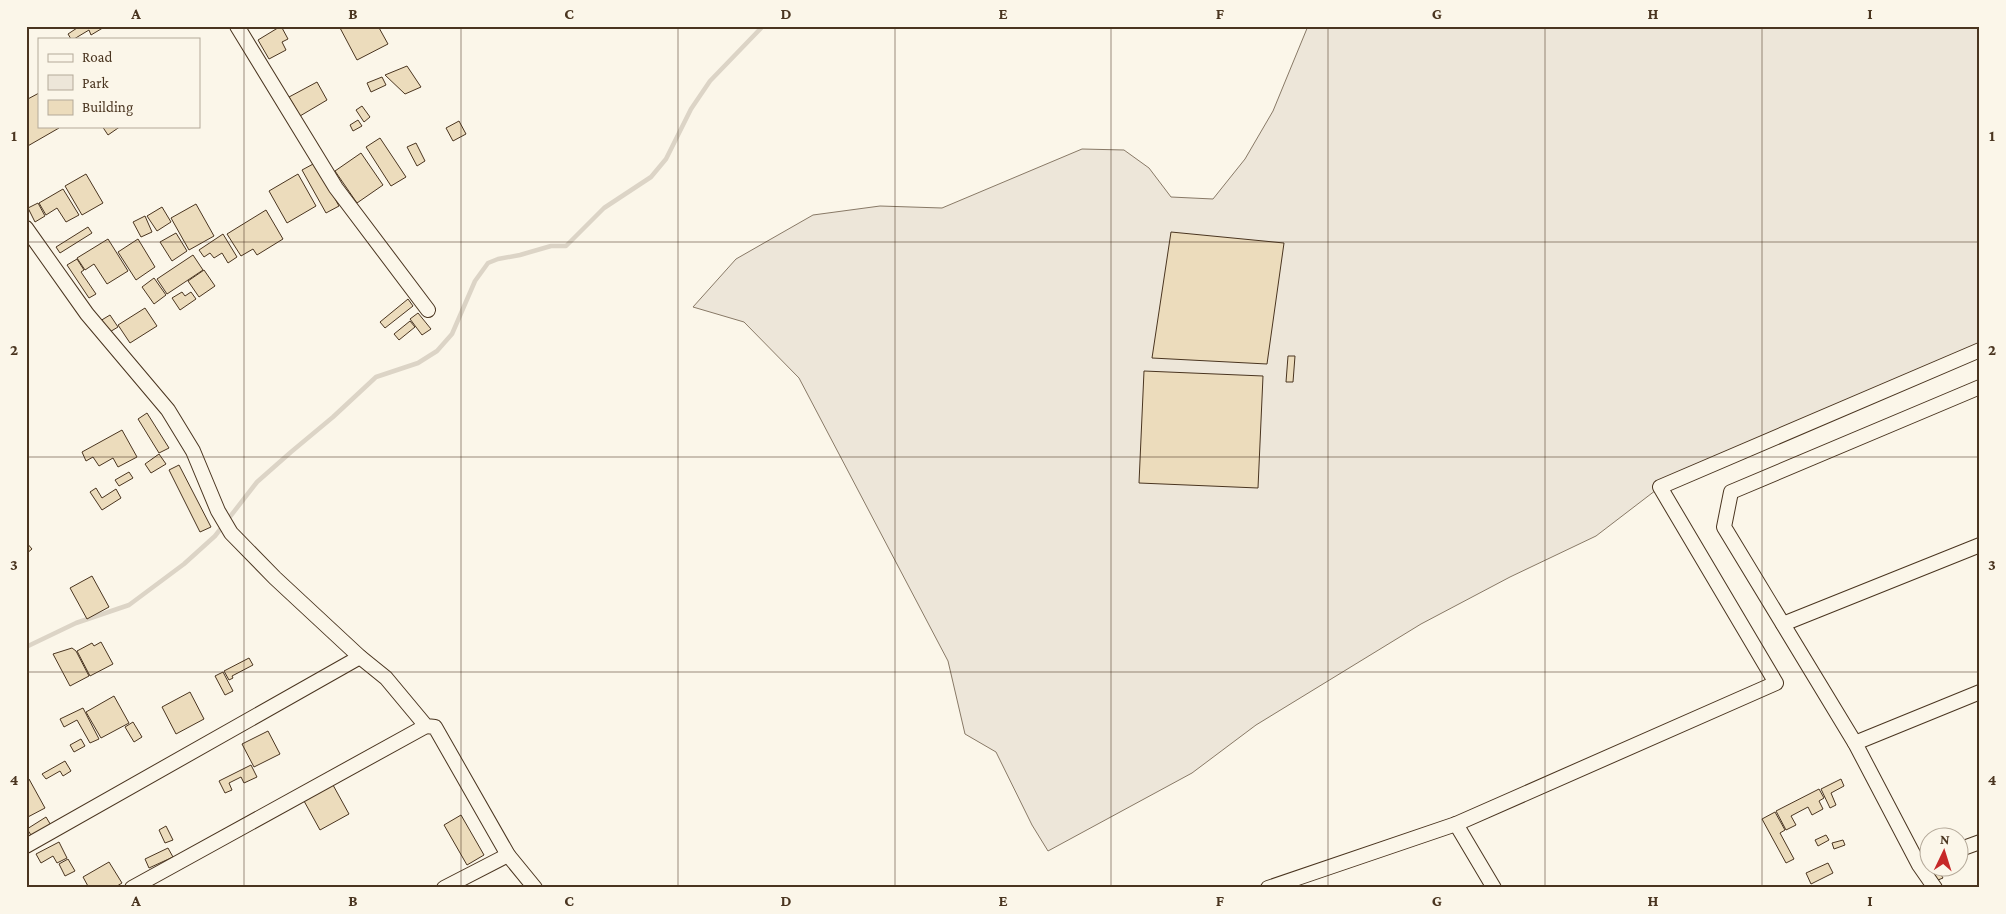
<svg xmlns="http://www.w3.org/2000/svg" width="2006" height="914" font-family="'Crimson Pro',serif">
<style>
.green{fill:#ede6d9;stroke:#887966}
.lines{fill:none;stroke-linecap:round;stroke-linejoin:round}
.stream{stroke:#dcd4c6;stroke-width:4.5}
.building{fill:#ecdcbc;stroke:#4a3520}
.street-casing{stroke:#4a3520;stroke-width:16}
.street{stroke:#fbf6e9;stroke-width:14}
.grid{fill:none;stroke:#4a3520;stroke-width:1;stroke-opacity:0.55}
.neatline{fill:none;stroke:#4a3520;stroke-width:2}
.grid-label{font-size:16px;text-anchor:middle;font-weight:bold;fill:#4a3520}
</style>
<rect width="100%" height="100%" fill="#fbf6e9"/>
<polygon class="green" points="1308,26 1980,26 1980,350 1660,487 1596,536 1510,577 1421,624 1256,725 1192,773 1048,851 1032,825 996,752 965,734 948,661 799,378 744,322 693,307 736,259 813,215 880,206 942,208 1082,149 1124,150 1149,168 1171,197 1213,199 1245,159 1273,111"/>
<g class="lines">
<polyline class="stream" points="26,647 76,623 129,605 184,564 215,536 257,482 291,452 333,417 376,377 418,363 437,351 452,334 475,281 488,263 498,259 520,255 551,246 566,246 604,208 651,177 666,159 691,109 710,81 763,26"/>
</g>
<g class="building">
<polygon points="80,26 106,26 91,35 89,30 74,39 71,39 68,34"/>
<polygon points="281,26 288,39 282,42 286,50 269,59 258,40"/>
<polygon points="339,26 378,26 388,44 357,60"/>
<polygon points="407,66 421,87 405,94 385,75"/>
<polygon points="382,77 386,85 371,92 367,83"/>
<polygon points="317,82 327,100 300,116 289,97"/>
<polygon points="39,93 39,126 58,126 59,128 26,147 26,100"/>
<polygon points="362,106 370,117 364,122 356,110"/>
<polygon points="358,120 362,126 353,131 350,125"/>
<polygon points="459,121 466,134 453,141 446,128"/>
<polygon points="102,126 121,126 108,135"/>
<polygon points="380,138 406,177 391,186 366,147"/>
<polygon points="416,143 425,161 417,166 407,147"/>
<polygon points="361,153 383,185 357,203 335,171"/>
<polygon points="315,163 339,206 326,213 302,170"/>
<polygon points="86,174 103,203 82,215 65,186"/>
<polygon points="298,174 316,206 287,223 269,191"/>
<polygon points="63,189 79,215 66,222 57,208 46,215 39,203"/>
<polygon points="38,203 45,216 35,222 28,208"/>
<polygon points="196,204 214,236 189,250 171,218"/>
<polygon points="162,207 171,222 157,231 147,216"/>
<polygon points="266,210 283,239 257,255 253,249 241,256 227,234"/>
<polygon points="145,216 152,232 141,237 133,222"/>
<polygon points="88,227 92,233 60,253 56,247"/>
<polygon points="1171,232 1284,243 1267,364 1152,358"/>
<polygon points="176,233 187,251 172,261 160,242"/>
<polygon points="223,234 237,257 228,263 222,253 214,258 210,253 204,257 199,250"/>
<polygon points="108,239 128,271 107,284 94,264 85,270 77,258"/>
<polygon points="138,239 155,267 136,280 118,252"/>
<polygon points="193,255 203,270 167,294 157,279"/>
<polygon points="77,259 84,270 81,272 96,294 89,298 67,265"/>
<polygon points="204,270 215,286 199,297 188,281"/>
<polygon points="154,278 166,295 154,304 142,287"/>
<polygon points="182,292 185,296 191,292 196,299 180,310 172,298"/>
<polygon points="408,299 413,306 385,328 380,322"/>
<polygon points="145,308 157,326 130,343 118,325"/>
<polygon points="418,313 431,329 422,335 410,319"/>
<polygon points="110,315 118,327 108,333 100,321"/>
<polygon points="410,321 415,327 399,340 394,334"/>
<polygon points="1288,356 1295,356 1293,382 1286,382"/>
<polygon points="1144,371 1263,376 1258,488 1139,483"/>
<polygon points="147,413 169,448 159,453 138,419"/>
<polygon points="122,430 137,457 118,467 113,458 99,466 93,457 86,461 82,452"/>
<polygon points="159,454 166,464 151,473 145,464"/>
<polygon points="179,465 211,527 200,532 169,470"/>
<polygon points="129,472 133,478 119,486 115,480"/>
<polygon points="96,488 102,498 116,489 121,498 102,510 90,492"/>
<polygon points="26,542 32,549 26,554"/>
<polygon points="92,576 109,607 87,619 70,588"/>
<polygon points="101,642 113,664 90,676 77,651 92,643 94,646"/>
<polygon points="72,648 76,651 89,676 70,686 53,654"/>
<polygon points="249,658 253,665 232,676 233,678 229,680 224,671"/>
<polygon points="223,672 233,691 225,695 215,676"/>
<polygon points="190,692 204,719 176,734 162,707"/>
<polygon points="114,696 129,723 101,738 86,712"/>
<polygon points="83,708 99,739 90,743 77,720 64,727 60,719"/>
<polygon points="133,722 142,737 134,742 125,727"/>
<polygon points="268,731 280,754 254,767 242,744"/>
<polygon points="81,739 85,746 74,752 70,745"/>
<polygon points="65,761 71,771 63,776 60,771 46,779 42,774"/>
<polygon points="251,765 257,777 244,783 241,777 229,783 232,790 225,793 219,781"/>
<polygon points="29,779 45,808 26,818 26,781"/>
<polygon points="1841,779 1844,786 1831,793 1836,805 1830,808 1821,789"/>
<polygon points="333,785 349,814 320,830 304,801"/>
<polygon points="1819,789 1824,798 1819,801 1823,809 1812,815 1808,807 1791,816 1796,825 1786,830 1776,811"/>
<polygon points="1775,812 1785,830 1780,833 1794,859 1786,863 1762,819"/>
<polygon points="461,815 484,855 467,865 444,825"/>
<polygon points="46,817 52,827 33,838 27,829"/>
<polygon points="166,826 173,840 165,843 159,830"/>
<polygon points="1826,835 1829,840 1818,846 1815,840"/>
<polygon points="1843,840 1845,845 1834,849 1832,843"/>
<polygon points="59,842 67,858 57,863 53,856 41,863 36,854"/>
<polygon points="168,848 173,857 149,868 145,859"/>
<polygon points="68,859 75,871 65,876 59,864"/>
<polygon points="109,862 122,883 114,888 89,888 83,877"/>
<polygon points="1828,863 1833,873 1811,884 1806,873"/>
<polygon points="1936,866 1943,878 1938,880 1931,869"/>
</g>
<g class="lines">
<defs>
<g id="street">
<polyline points="237,26 336,188 428,310"/>
<polyline points="26,228 87,314 168,410 193,451 218,511 231,533 275,578 360,657 386,678 426,726 435,727 508,855 535,888"/>
<polyline points="1783,624 1980,545"/>
<polyline points="1855,743 1980,692"/>
<polyline points="1456,824 1494,888"/>
<polyline points="26,846 360,657"/>
<polyline points="1958,850 1980,842"/>
<polyline points="132,888 426,726"/>
<polyline points="444,888 508,855"/>
<polyline points="1268,888 1456,824 1776,683 1660,487 1980,350"/>
<polyline points="1935,888 1919,865 1855,743 1724,527 1731,492 1980,387"/>
</g>
</defs>
<use href="#street" class="street-casing"/>
<use href="#street" class="street"/>
</g>
<path class="grid" d="M244,26V888M461,26V888M678,26V888M895,26V888M1111,26V888M1328,26V888M1545,26V888M1762,26V888M26,242H1980M26,457H1980M26,672H1980"/>
<rect width="2006" height="914" fill="none" stroke="#fbf6e9" stroke-width="55"/>
<rect x="38" y="38" width="162" height="90" fill="#fbf6e9" stroke="#b4a999"/>
<rect x="48" y="54" width="25" height="8" fill="#fbf6e9" stroke="#b4a999"/>
<text x="82" y="62" font-size="15" fill="#4a3520">Road</text>
<rect x="48" y="75" width="25" height="15" fill="#ede6d9" stroke="#b4a999"/>
<text x="82" y="88" font-size="15" fill="#4a3520">Park</text>
<rect x="48" y="100" width="25" height="15" fill="#ecdcbc" stroke="#b4a999"/>
<text x="82" y="112" font-size="15" fill="#4a3520">Building</text>
<g transform="translate(1944 852) rotate(4)"><circle r="24" fill="#fbf6e9" stroke="#b4a999"/>
<path d="M0-4L9 19L0 12L-9 19Z" fill="#c62828"/>
<text y="-8" font-size="14" font-weight="bold" text-anchor="middle" fill="#4a3520">N</text>
</g>
<rect x="28" y="28" width="1950" height="858" class="neatline"/>
<g class="grid-label">
<text x="136" y="19">A</text>
<text x="353" y="19">B</text>
<text x="569" y="19">C</text>
<text x="786" y="19">D</text>
<text x="1003" y="19">E</text>
<text x="1220" y="19">F</text>
<text x="1437" y="19">G</text>
<text x="1653" y="19">H</text>
<text x="1870" y="19">I</text>
<text x="14" y="141">1</text>
<text x="1992" y="141">1</text>
<text x="14" y="355">2</text>
<text x="1992" y="355">2</text>
<text x="14" y="570">3</text>
<text x="1992" y="570">3</text>
<text x="14" y="785">4</text>
<text x="1992" y="785">4</text>
<text x="136" y="906">A</text>
<text x="353" y="906">B</text>
<text x="569" y="906">C</text>
<text x="786" y="906">D</text>
<text x="1003" y="906">E</text>
<text x="1220" y="906">F</text>
<text x="1437" y="906">G</text>
<text x="1653" y="906">H</text>
<text x="1870" y="906">I</text>
</g>
</svg>
